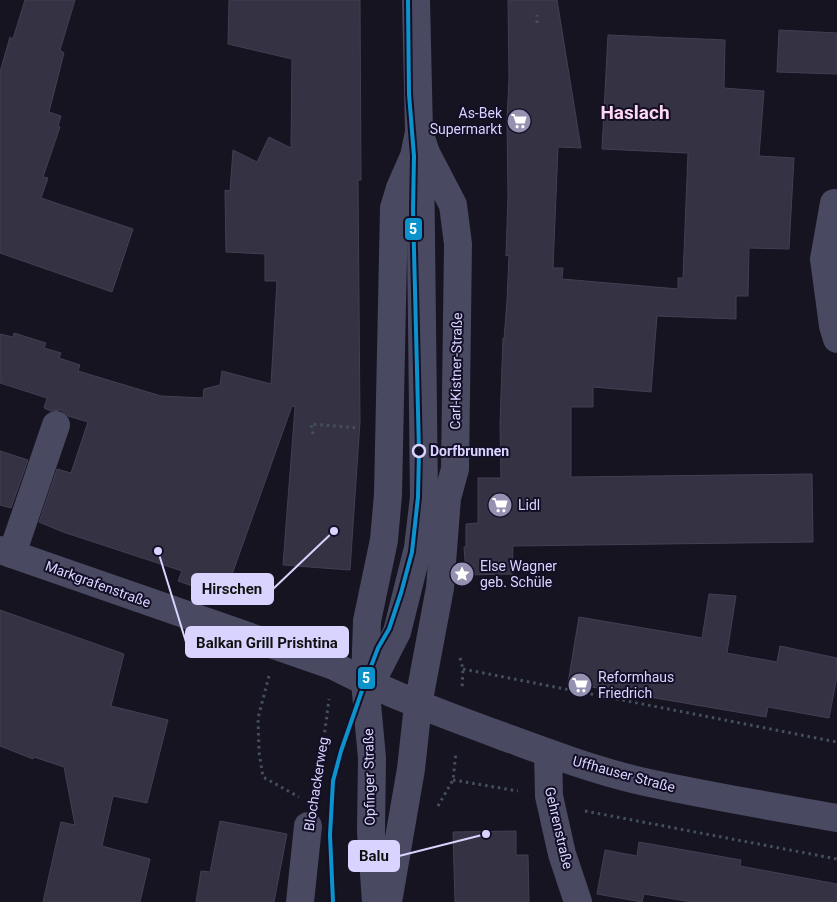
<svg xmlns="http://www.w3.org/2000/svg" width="837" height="902" font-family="Roboto,sans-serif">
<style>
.building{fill:#343243;stroke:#433f54}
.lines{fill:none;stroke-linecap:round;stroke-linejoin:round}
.path{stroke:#44505f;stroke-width:3;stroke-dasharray:2.5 4;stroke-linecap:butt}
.minor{stroke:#4a4962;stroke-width:28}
.tram-1-casing{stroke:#130f26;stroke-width:8}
.tram-1{stroke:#0d93cb;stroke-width:4}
.stop-dot{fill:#130f26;stroke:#d9d4ff;stroke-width:2.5}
.labels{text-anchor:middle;stroke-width:4;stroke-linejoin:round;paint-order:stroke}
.poi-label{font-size:14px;fill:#d9d4ff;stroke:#130f26;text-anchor:start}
.street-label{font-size:14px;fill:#d9d4ff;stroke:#130f26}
.stop-label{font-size:14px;font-weight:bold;fill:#d9d4ff;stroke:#130f26;text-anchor:start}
.district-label{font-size:19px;font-weight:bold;fill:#ffd6f0;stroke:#130f26}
.leader{fill:none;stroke:#d9d4ff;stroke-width:2}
.callout-dot{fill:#d9d4ff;stroke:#130f26;stroke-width:2}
.callout{fill:#d9d4ff;stroke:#d9d4ff;stroke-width:2}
.callout-label{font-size:15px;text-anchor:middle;font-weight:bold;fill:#111}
.line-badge{stroke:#130f26;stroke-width:2}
.badge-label{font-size:14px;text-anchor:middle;font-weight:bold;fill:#fff}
</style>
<rect width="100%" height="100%" fill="#161421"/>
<g class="building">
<polygon points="25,0 75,0 60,50 64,53 49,112 61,116 58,126 60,127 43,177 48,178 41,198 133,229 112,292 0,253 0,72 10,37 13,39"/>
<polygon points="229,0 360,0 361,180 358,180 360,422 350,570 283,565 295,407 292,406 224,597 178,581 182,571 63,532 39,522 57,469 71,473 88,422 68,416 61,410 51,411 44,408 47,398 0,383 0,334 13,337 14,333 46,343 44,348 61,353 59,358 80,365 78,371 161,396 203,398 204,389 220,385 222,371 271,384 277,281 265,281 265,254 226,252 225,190 230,191 233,150 257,162 269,137 291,148 292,59 228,44"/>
<polygon points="508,0 557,0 581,148 558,147 553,268 563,268 562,279 678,289 678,278 683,278 688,153 602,149 608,35 725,40 724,88 764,91 759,156 794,158 789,249 749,248 748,296 736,296 736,319 657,316 651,392 593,387 593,407 571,407 571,477 812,474 813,542 513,546 512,574 466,575 464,547 466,547 466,524 478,523 478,478 501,478 500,424 503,338 504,339 507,301 509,255 506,256 508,196 507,119 509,78"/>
<polygon points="779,30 837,33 837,74 777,72"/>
<polygon points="0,451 28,460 11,508 0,505"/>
<polygon points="709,594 736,596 727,653 777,662 780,646 837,658 837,677 829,718 768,707 766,717 568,683 579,617 702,638"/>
<polygon points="0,610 124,654 111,706 168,720 147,803 113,796 102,846 150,859 140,902 43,902 61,822 75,825 64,767 34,757 33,759 0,746"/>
<polygon points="220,821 287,834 274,902 196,902 201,871 210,872"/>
<polygon points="516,831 516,855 528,855 529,902 455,902 453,832"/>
<polygon points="639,842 741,860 740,866 837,884 837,902 692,902 644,894 642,902 597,894 605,850 637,856"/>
</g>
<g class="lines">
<g class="path">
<polyline points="537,23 537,15"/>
<polyline points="313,434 311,424 358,428"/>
<polyline points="460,658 463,669 462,688"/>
<polyline points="463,669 837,742"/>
<polyline points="269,676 258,718 259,752 263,777 299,797"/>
<polyline points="453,780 518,791"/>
<polyline points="312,796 323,745 329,699"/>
<polyline points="438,806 453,780 456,752"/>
<polyline points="585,811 837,859"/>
</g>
<g class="minor">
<polyline points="834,203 824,259 833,326 837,339"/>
<path d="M0,550L334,666C388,694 445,715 502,736C546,752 590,769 636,780C702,795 770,806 837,818"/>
<polyline points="12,554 56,425"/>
<polyline points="370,685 397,632 418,548 424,497 420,151"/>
<polyline points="548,753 549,796 562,854 578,902"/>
<polyline points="300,902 308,826"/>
<polyline points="376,902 371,832 372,758 365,682 367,621 384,540 388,495 394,208 400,188 414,156 419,132 416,0"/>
<polyline points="388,902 411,769 418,705 440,588 447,498 455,469 458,244 453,205 426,153 419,132"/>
</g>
<defs>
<polyline id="tram-1" points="333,902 330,835 333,781 341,751 365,682 378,648 389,629 401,593 412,552 418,497 419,451 413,210 414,156 409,94 408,0"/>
</defs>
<use href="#tram-1" class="tram-1-casing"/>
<use href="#tram-1" class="tram-1"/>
</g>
<defs>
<symbol id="supermarket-disc" viewBox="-11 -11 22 22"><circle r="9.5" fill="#9591b1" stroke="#130f26"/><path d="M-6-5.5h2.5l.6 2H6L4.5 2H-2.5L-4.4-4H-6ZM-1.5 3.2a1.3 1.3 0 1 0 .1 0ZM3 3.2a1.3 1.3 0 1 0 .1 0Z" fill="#fff"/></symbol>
<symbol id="sight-disc" viewBox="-11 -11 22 22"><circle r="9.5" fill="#9591b1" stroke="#130f26"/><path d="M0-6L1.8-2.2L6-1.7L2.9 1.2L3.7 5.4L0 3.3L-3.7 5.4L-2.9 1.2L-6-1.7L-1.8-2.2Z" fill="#fff"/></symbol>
</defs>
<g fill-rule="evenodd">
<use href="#supermarket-disc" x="505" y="107" width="28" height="28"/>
<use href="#supermarket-disc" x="486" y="491" width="28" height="28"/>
<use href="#sight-disc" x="448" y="560" width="28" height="28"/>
<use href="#supermarket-disc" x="566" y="671" width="28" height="28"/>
</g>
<circle class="stop-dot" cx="419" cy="451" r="6"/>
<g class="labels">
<g class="poi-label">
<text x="502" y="118" text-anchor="end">As-Bek<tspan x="502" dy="16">Supermarkt</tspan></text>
<text x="518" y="510">Lidl</text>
<text x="480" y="571">Else Wagner<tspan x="480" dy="16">geb. Schüle</tspan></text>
<text x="598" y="682">Reformhaus<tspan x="598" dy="16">Friedrich</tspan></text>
</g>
<g class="street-label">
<text transform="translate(456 371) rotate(-89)" y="5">Carl-Kistner-Straße</text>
<text transform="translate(98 584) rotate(20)" y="5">Markgrafenstraße</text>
<text transform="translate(624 774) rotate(15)" y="5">Uffhauser Straße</text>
<text transform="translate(369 777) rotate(-91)" y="5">Opfinger Straße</text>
<text transform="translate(316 784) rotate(-81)" y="5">Blochackerweg</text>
<text transform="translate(559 828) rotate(77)" y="5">Gehrenstraße</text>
</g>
<g class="stop-label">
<text x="430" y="456">Dorfbrunnen</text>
</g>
<g class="district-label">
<text x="635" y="119">Haslach</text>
</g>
</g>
<path class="leader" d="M334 531L273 589M158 551L186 642M486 834L399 856"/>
<g class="callout-dot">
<circle cx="334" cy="531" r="5"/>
<circle cx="158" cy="551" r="5"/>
<circle cx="486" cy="834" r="5"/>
</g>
<g class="callout">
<rect x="192" y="574" width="81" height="30" rx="5"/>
<rect x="186" y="627" width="162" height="30" rx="5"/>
<rect x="349" y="841" width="50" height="30" rx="5"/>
</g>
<g class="callout-label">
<text x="232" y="594">Hirschen</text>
<text x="267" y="648">Balkan Grill Prishtina</text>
<text x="374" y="861">Balu</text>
</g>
<g class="line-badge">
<rect x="404" y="217" width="19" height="24" rx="5" fill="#0d93cb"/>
<rect x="357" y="666" width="19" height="24" rx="5" fill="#0d93cb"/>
</g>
<g class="badge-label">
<text x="413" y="234">5</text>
<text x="366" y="683">5</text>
</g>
</svg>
